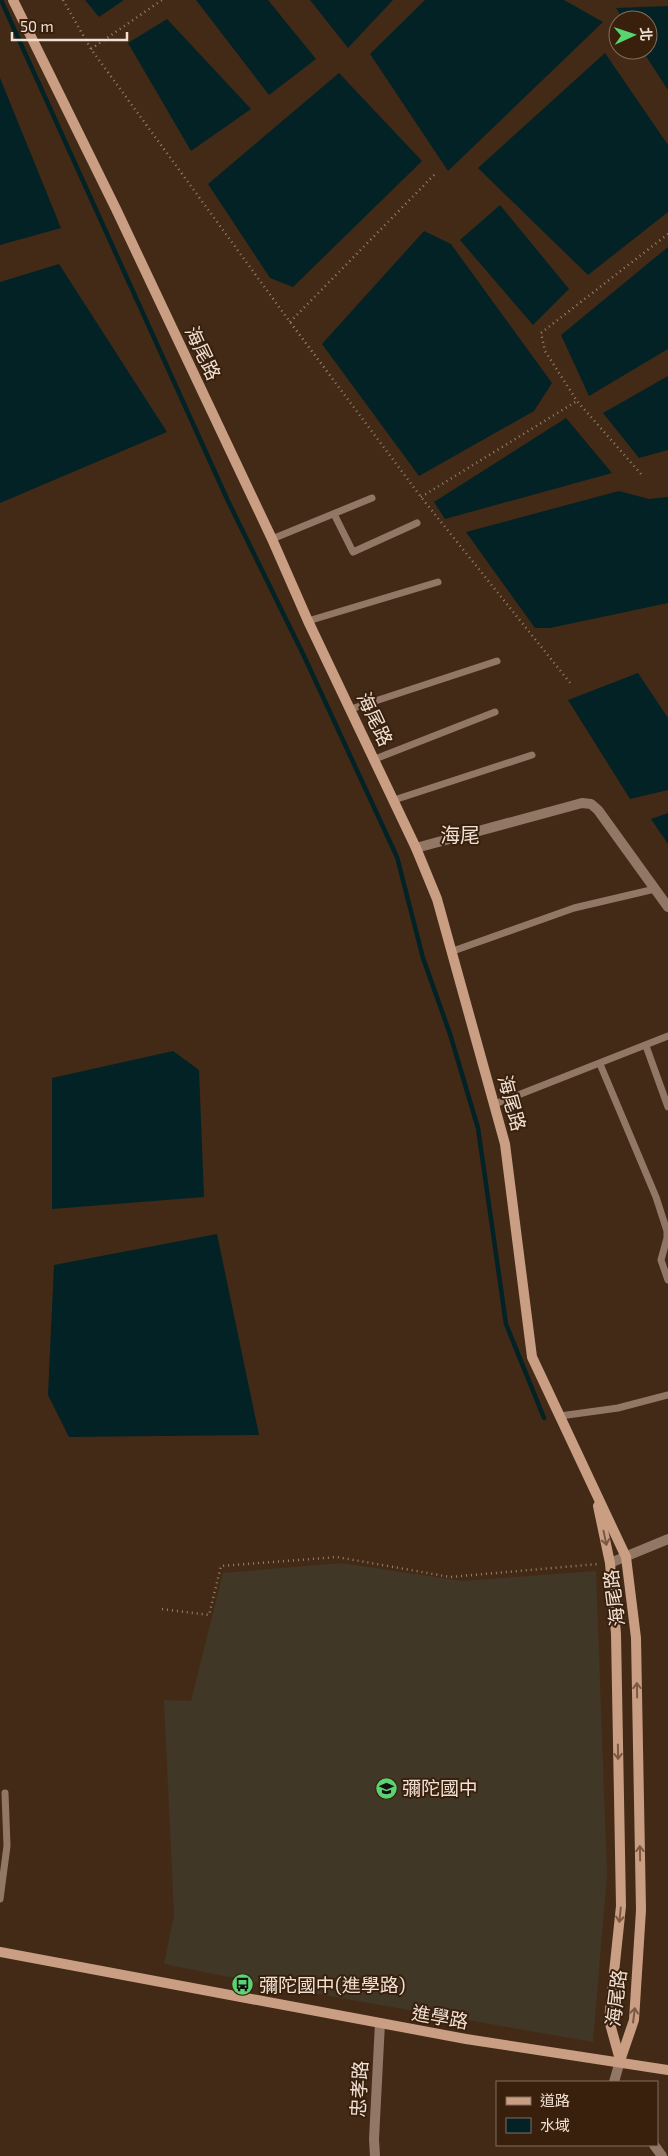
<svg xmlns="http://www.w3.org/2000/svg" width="668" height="2156" font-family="'Exo 2','Noto Sans TC',sans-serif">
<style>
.education{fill:#403726}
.water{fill:#022226}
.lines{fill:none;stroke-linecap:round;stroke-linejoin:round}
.stream{stroke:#022226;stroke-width:4.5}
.path{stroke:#978271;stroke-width:2.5;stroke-dasharray:1 4;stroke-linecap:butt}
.lane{stroke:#927766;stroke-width:7}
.street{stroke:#927766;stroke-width:10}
.secondary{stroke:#ca9e83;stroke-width:10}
.oneway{stroke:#7a5942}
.labels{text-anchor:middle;stroke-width:4;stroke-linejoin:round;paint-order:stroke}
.street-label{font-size:19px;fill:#f1e0d4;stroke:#38200c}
.poi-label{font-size:19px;fill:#f1e0d4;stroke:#38200c;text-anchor:start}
.neighbourhood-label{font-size:20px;fill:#f1e0d4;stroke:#38200c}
</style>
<rect width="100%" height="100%" fill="#432a16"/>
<polygon class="education" points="341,1563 463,1581 596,1571 607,1875 593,2042 294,1990 164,1964 174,1915 164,1700 191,1701 223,1573"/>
<g class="water">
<polygon points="85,0 124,0 99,17"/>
<polygon points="196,0 268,0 316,59 269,95"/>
<polygon points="310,0 393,0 348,48"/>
<polygon points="425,0 564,0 603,22 448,171 370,54"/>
<polygon points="668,6 668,90 642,50 648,50 648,20 623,20 616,8"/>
<polygon points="167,19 251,109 191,151 128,43"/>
<polygon points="605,53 668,145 668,212 588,275 478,168"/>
<polygon points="339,73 422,161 293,287 270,278 208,184"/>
<polygon points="0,78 61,228 0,245"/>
<polygon points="500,205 569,289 533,325 460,240"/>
<polygon points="424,231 451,244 552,383 534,411 419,476 322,344"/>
<polygon points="668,247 668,349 589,396 561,335"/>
<polygon points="59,264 167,432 0,503 0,282"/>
<polygon points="668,376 668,450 639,458 603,413"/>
<polygon points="566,418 612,473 445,519 434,502"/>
<polygon points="619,491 649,499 668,497 668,603 550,628 535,628 466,532"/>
<polygon points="638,673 668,718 668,790 630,799 568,700"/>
<polygon points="668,813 668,844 651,819"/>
<polygon points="173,1051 199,1070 204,1197 52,1209 52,1078"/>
<polygon points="217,1234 259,1435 69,1437 48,1395 54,1265"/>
</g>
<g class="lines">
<polyline class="stream" points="1,0 228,501 304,656 397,857 423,958 450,1034 478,1128 506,1324 544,1418"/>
<g class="path">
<polyline points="63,0 91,49 290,322 421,497 571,684"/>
<polyline points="91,49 162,0"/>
<polyline points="290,322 435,174"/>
<polyline points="641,474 577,401 545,351 541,333 668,234"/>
<polyline points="421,497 577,401"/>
<polyline points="162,1609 209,1615 221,1566 337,1557 450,1577 598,1564"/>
</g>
<g class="lane">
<polyline points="334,514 353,552 417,523"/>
<polyline points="272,539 372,498"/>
<polyline points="308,621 438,582"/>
<polyline points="351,709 497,661"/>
<polyline points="375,759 495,712"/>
<polyline points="394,800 532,755"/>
<polyline points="453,951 574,908 655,889"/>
<polyline points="646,1046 668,1107"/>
<polyline points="600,1064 656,1197 667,1231 667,1238 661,1260 668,1280"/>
<polyline points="495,1104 668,1036"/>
<polyline points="560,1416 618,1408 668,1395"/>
<polyline points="0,1899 7,1846 5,1793"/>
</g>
<g class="street">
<polyline points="416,848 582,803 591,804 598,810 668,907"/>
<polyline points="610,1563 668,1539"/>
<polyline points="614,2082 620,2061"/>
<polyline points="654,2145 662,2156"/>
<polyline points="375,2156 374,2139 380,2023"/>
</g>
<g class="secondary">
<polyline points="13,0 116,209 272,539 308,621 416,848 437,899 505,1144 532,1357 626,1557 636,1638 641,1910 634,2020 620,2061"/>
<polyline points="598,1506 610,1563 616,1634 621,1906 609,2020 620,2060"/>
<polyline points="0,1952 466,2039 668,2070"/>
</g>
</g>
<defs><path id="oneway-shaft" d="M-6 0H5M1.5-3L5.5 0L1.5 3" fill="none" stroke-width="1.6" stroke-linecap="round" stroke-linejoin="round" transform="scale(1.25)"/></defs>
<g class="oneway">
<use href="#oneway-shaft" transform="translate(605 1538) rotate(78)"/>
<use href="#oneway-shaft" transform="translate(637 1690) rotate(-91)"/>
<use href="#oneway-shaft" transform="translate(618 1752) rotate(89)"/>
<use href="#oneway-shaft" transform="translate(640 1853) rotate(-91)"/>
<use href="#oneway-shaft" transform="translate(620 1915) rotate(96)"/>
<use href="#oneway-shaft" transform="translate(634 2015) rotate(-83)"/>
</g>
<defs>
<symbol id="school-disc" viewBox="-11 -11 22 22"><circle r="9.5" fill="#58d56f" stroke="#38200c"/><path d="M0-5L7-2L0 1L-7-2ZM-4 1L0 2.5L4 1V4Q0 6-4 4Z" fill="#111"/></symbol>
<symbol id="bus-disc" viewBox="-11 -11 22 22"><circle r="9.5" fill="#58d56f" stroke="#38200c"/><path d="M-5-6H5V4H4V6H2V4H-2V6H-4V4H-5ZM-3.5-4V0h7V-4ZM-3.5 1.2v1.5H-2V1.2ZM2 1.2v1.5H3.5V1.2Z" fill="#111"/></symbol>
</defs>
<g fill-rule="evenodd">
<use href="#school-disc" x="374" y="1776" width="25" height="25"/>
<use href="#bus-disc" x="230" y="1972" width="25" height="25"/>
</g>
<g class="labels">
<g class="street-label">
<text transform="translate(203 353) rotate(65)" y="7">海尾路</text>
<text transform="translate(375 719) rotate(65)" y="7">海尾路</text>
<text transform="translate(512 1103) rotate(75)" y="7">海尾路</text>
<text transform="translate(614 1598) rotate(-97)" y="7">海尾路</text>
<text transform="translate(616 1998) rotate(-83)" y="7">海尾路</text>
<text transform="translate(440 2017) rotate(10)" y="7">進學路</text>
<text transform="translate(359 2089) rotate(-87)" y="7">忠孝路</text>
</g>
<g class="poi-label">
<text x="402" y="1795">彌陀國中</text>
<text x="259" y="1992">彌陀國中(進學路)</text>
</g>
<g class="neighbourhood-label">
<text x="460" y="842">海尾</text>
</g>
</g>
<rect x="496" y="2081" width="162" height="65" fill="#38200c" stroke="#826d5c"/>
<rect x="506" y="2097" width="25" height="8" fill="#ca9e83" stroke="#826d5c"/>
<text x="540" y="2106" font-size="15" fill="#f1e0d4">道路</text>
<rect x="506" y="2118" width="25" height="15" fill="#022226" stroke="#826d5c"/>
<text x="540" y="2131" font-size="15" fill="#f1e0d4">水域</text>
<g transform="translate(633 35) rotate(87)"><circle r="24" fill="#38200c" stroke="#826d5c"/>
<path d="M0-4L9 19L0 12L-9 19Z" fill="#58d56f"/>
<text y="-8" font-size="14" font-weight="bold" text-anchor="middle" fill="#f1e0d4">北</text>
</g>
<path d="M12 32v8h115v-8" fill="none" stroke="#f1e0d4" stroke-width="2.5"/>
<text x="20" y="32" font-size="15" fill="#f1e0d4" stroke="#38200c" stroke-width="4" paint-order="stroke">50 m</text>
</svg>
